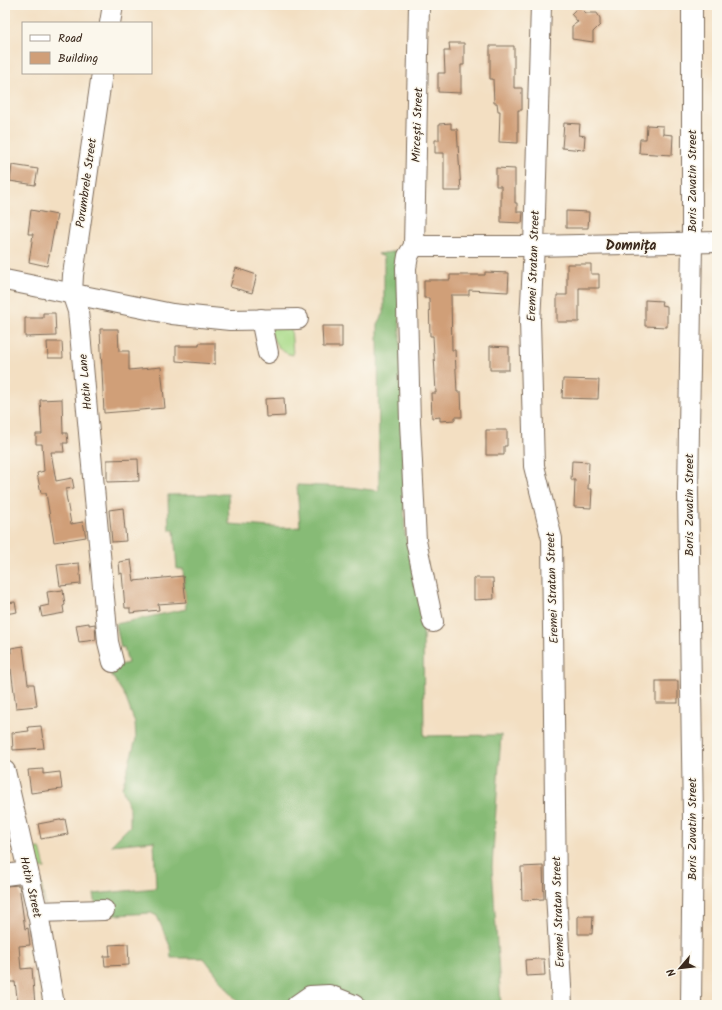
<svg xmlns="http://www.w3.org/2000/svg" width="722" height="1010" font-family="Kalam,sans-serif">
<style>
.green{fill:#aadb8a;stroke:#728254}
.forest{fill:#87bb76;stroke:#61724a}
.building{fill:#d09f78}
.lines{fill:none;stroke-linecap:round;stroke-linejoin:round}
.minor-casing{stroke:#7b6957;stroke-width:22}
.minor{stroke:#fff;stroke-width:20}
.labels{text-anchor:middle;stroke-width:3;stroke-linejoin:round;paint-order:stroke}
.street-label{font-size:12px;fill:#3b2a1e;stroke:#fbf7ec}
.quarter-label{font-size:14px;font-weight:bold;fill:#3b2a1e;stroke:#fbf7ec}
</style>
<rect width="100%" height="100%" fill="#fbf7ec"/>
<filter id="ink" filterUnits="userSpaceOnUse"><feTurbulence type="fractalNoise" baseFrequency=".025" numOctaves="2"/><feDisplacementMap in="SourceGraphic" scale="8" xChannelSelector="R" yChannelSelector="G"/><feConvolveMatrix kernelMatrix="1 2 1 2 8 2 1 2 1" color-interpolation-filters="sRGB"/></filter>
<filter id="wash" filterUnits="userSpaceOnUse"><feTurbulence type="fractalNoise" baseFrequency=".012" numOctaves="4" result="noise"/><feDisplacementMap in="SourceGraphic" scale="16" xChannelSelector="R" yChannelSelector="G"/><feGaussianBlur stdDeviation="0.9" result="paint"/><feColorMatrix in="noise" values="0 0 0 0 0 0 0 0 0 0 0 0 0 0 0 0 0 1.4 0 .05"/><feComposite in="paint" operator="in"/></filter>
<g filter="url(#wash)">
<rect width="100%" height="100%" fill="#f3dfc2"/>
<g class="green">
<path d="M270,326L291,327L293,355C278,353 271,338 270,326Z"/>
<polygon points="40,848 45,868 38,868 45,905 32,849"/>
</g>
<polygon class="forest" points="398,251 405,534 423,618 424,736 501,735 492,867 501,1005 240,1005 204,958 171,958 170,946 157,916 151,913 98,916 94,894 156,888 154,841 111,845 130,826 130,810 122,788 136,739 135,723 125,696 107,668 128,663 124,647 121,648 116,624 186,609 183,569 177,569 174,530 169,530 168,495 228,494 229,524 285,528 300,527 297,485 349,487 379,491 378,324 384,313 384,257 378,254"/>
<g id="blocks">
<g class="building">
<polygon points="579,6 586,13 597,13 600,18 600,25 593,32 593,42 572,39 572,26 578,22 571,14"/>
<polygon points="449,43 464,43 464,65 461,65 461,93 438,92 438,73 445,73 444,51 450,51"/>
<polygon points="490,46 514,46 514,88 522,88 522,110 518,110 518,143 499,142 500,111 498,111 497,103 494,103 493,79 490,79"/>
<polygon points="451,123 451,129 457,129 461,191 444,191 444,153 435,153 435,140 439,140 439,124"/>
<polygon points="564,123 580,124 579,135 585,136 584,150 562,148"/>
<polygon points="647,125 663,126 663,134 673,135 672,155 639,153 640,139 646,139"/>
<polygon points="12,165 38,169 35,185 10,181"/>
<polygon points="496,168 515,169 515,203 517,203 517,212 523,212 522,223 501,222 501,186 496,186"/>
<polygon points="31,210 57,215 47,266 29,262 33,234 28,234"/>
<polygon points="566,211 589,212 588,228 566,228"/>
<polygon points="567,264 591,264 591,274 599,274 599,288 579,288 579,322 557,322 557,295 567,295"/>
<polygon points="236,268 257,275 252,293 230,287"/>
<polygon points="485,272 509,273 508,292 469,290 469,295 451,295 452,350 455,350 457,392 461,392 462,417 455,417 455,420 440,421 440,417 432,418 431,393 436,393 433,336 430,336 429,298 424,298 424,280 450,280 450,275 485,275"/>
<polygon points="645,300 662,301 661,305 667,306 667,327 645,326"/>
<polygon points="43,313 55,313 56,336 25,337 25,318 43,318"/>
<polygon points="322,326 342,326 342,347 323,347"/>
<polygon points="100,329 118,329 119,351 129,351 129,370 161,367 165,408 104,413"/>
<polygon points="47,342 62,342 63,358 48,358"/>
<polygon points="199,343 215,343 215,364 176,361 176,346 199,346"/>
<polygon points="490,346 509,347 509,370 490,370"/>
<polygon points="563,379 599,380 598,399 562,398"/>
<polygon points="284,398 285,416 266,417 265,399"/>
<polygon points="62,399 63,433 67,433 68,443 63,443 64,452 51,452 56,481 72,478 74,488 66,489 66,495 71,524 83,522 86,537 54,542 47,499 46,493 41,493 37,473 44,471 42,444 36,444 36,434 42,434 40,400"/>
<polygon points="486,430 507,430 507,446 504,446 504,455 486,455"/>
<polygon points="138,459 139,481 107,482 107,460"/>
<polygon points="572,461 589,462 588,489 592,489 591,508 574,507 575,480 571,480"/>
<polygon points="123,508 126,541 112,542 109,510"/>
<polygon points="131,560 134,581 183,576 186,602 158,604 159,610 130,613 130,608 125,608 122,573 120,574 119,562"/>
<polygon points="79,563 81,584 60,586 57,565"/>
<polygon points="474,578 493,578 494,599 474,600"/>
<polygon points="63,590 65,605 63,606 64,613 42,617 40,607 49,605 47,592"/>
<polygon points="15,602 17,612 5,614 5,603"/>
<polygon points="89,623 89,625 95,624 96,640 79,642 76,625"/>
<polygon points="23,646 28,684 34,684 37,706 16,708 11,669 5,670 5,654 11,653 11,648"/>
<rect x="656" y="681" width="22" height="22"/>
<polygon points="41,726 44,748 13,750 12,733 29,731 28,727"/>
<polygon points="43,769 43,774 60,772 62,789 31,793 28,770"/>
<polygon points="65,819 68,834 41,839 38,824"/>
<polygon points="543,866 544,899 522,900 521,867"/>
<polygon points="19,885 25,929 28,928 30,945 19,946 21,969 32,968 35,1005 18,1005 15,982 9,982 9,973 5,974 5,886"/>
<polygon points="578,916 593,916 592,934 578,934"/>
<polygon points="128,944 129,965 105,966 104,956 110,956 109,945"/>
<polygon points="537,959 544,959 545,975 526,976 525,960"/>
</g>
</g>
</g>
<g filter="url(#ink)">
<use href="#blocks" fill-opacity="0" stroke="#7b6957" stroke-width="1"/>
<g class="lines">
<defs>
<g id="minor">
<polyline points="541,5 534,246 530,321 534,466 552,539 556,892 562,1005"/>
<polyline points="110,23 113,5"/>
<polyline points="102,73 73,275 72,293 78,311 108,642 113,662"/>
<polyline points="414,246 408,256 406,268 410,423 416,541 433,622"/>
<polyline points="414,246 534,246 717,242"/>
<polyline points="414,246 419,5"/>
<polyline points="5,280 172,314 230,320 298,319"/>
<polyline points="261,319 268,353"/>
<polyline points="5,771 39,919 54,1005"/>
<polyline points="5,875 28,872"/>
<polyline points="37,912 104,910"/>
<polyline points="297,1005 310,996 329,995 354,1005"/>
<polyline points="691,1005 693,819 688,492 692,242 692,5"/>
</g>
</defs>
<use href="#minor" class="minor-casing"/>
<use href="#minor" class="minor"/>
</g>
</g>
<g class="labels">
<g class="street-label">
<text transform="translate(417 125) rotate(-88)" y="4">Mircești Street</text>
<text transform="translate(692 181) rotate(-90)" y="4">Boris Zavatin Street</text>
<text transform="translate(86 183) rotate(-82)" y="4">Porumbrele Street</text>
<text transform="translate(533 266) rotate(-88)" y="4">Eremei Stratan Street</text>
<text transform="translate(85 382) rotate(-95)" y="4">Hotin Lane</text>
<text transform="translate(689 505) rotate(-90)" y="4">Boris Zavatin Street</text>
<text transform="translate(552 588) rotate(-92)" y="4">Eremei Stratan Street</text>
<text transform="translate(692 829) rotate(-90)" y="4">Boris Zavatin Street</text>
<text transform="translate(31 887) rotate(77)" y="4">Hotin Street</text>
<text transform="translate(558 912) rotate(-92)" y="4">Eremei Stratan Street</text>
</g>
<g class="quarter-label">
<text x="631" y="250">Domnița</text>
</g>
</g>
<rect width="722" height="1010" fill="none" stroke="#fbf7ec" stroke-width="20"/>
<rect x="22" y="22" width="130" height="52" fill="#fbf7ec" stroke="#aea59a"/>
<rect x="30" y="35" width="20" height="6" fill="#ffffff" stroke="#aea59a"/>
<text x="58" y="42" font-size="12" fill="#3b2a1e">Road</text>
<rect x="30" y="52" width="20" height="12" fill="#d09f78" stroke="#aea59a"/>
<text x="58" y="62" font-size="12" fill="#3b2a1e">Building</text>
<g transform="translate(680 968) rotate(242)" stroke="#fbf7ec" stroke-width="3" paint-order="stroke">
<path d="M0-3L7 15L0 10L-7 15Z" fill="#3b2a1e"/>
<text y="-6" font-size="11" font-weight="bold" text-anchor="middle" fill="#3b2a1e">N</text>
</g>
</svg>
